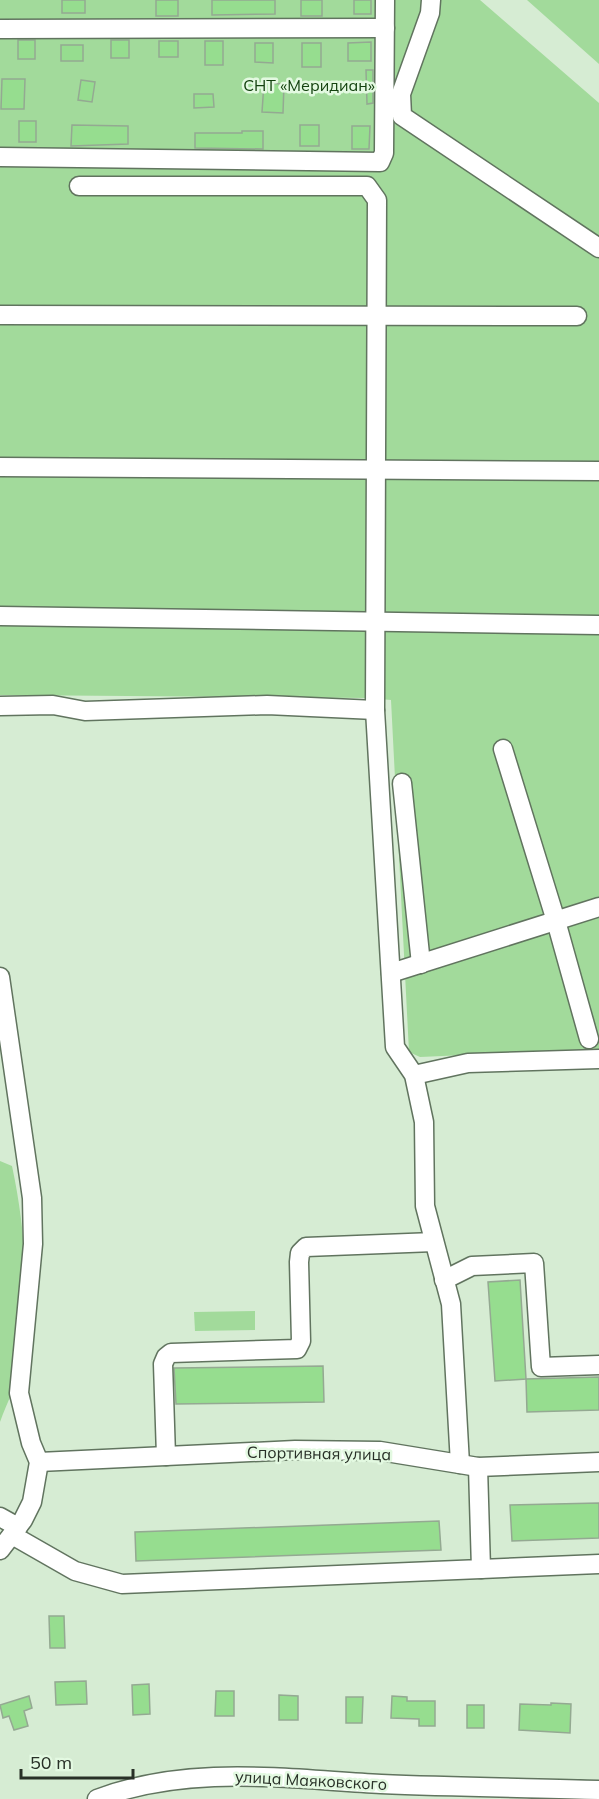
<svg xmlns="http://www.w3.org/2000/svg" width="599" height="1799" font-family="Mulish,sans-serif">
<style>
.green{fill:#a2da9b}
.building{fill:#96dd8f;stroke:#94a992;stroke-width:1.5}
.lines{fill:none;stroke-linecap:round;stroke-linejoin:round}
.minor-casing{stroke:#61745f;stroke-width:21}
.minor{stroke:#fff;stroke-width:18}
.labels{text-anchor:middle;stroke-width:5;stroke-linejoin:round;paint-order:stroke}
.park-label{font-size:16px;fill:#13420f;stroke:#e3f9e1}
.street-label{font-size:16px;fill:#283027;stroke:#e3f9e1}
</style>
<rect width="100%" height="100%" fill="#d6ecd3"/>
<g class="green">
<polygon points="0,0 480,0 599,103 599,1049 420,1057 409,1052 391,700 368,698 0,695"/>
<polygon points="527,0 599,0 599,64"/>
<path d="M0,1161L12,1166C25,1227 30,1294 23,1357C20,1378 7,1402 0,1422Z"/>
<polygon points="255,1311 255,1330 195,1331 194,1312"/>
</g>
<g class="building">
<rect x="62" y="0" width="23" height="13"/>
<rect x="156" y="0" width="22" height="16"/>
<polygon points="212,0 275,0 275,14 212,15"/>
<rect x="301" y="0" width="21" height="16"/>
<rect x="354" y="0" width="17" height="14"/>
<rect x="18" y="40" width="17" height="19"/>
<rect x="111" y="40" width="18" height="18"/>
<rect x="159" y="41" width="19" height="16"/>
<rect x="205" y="41" width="18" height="24"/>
<polygon points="371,42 371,61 348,61 348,43"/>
<polygon points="255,43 273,43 273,63 255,62"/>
<rect x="302" y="43" width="19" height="24"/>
<rect x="61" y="45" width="22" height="16"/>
<polygon points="366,70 373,70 373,103 367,104"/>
<polygon points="2,79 25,79 24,109 1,109"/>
<polygon points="81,80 95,82 92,102 78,100"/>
<polygon points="264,83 284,84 283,113 262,112"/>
<polygon points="194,94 213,94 214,107 194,108"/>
<rect x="19" y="121" width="17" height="21"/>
<polygon points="72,125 128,126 128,144 71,146"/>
<rect x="300" y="125" width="19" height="21"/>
<polygon points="352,126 370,126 369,149 352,149"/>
<polygon points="242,131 263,131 263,149 195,148 195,133 242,133"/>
<polygon points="520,1280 526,1379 495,1381 488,1282"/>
<polygon points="323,1366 324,1402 176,1404 174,1368"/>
<polygon points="599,1377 599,1410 527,1412 526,1379"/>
<polygon points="599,1503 599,1538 512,1541 510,1505"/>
<polygon points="439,1521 441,1550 136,1561 135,1532"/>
<polygon points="49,1616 64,1616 65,1648 50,1648"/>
<polygon points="86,1681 87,1704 56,1705 55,1682"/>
<polygon points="149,1684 150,1714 133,1715 132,1685"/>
<polygon points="216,1691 234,1691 234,1716 215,1716"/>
<polygon points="279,1695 298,1696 298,1720 279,1720"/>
<polygon points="29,1696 32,1708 24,1711 28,1726 14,1730 9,1716 3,1718 0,1705"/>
<polygon points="392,1696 407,1697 407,1701 435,1701 435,1726 419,1726 419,1719 391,1718"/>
<polygon points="346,1697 363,1697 362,1723 346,1723"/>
<polygon points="551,1703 571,1704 570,1733 519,1730 520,1704 551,1705"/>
<rect x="467" y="1705" width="17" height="23"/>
</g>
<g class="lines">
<defs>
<g id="minor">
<polyline points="431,0 430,13 401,94 402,116 599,248"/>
<polyline points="0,29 385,28"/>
<polyline points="0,157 380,162 384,153 385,0"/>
<polyline points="79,186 367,186 377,200 375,710 395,1047 414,1075 424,1122 425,1206 451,1304 460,1464"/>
<polyline points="0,315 577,316"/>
<polyline points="0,467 599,471"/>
<polyline points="0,616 599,625"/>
<polyline points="0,706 53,705 85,711 267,705 375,710"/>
<polyline points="503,749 556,921 589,1039"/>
<polyline points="402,783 421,964"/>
<polyline points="391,973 599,907"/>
<polyline points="0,977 32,1198 33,1244 19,1393 31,1443 39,1462 32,1502 23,1520 0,1550"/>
<polyline points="414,1075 468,1063 599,1059"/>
<polyline points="444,1280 472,1266 534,1263 541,1367 599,1365"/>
<polyline points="166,1456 163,1364 166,1357 171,1353 297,1349 301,1341 299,1262 300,1253 306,1247 434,1242"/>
<polyline points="39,1462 295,1450 380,1451 478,1467 599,1462"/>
<polyline points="0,1517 18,1527"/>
<polyline points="12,1535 75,1571 122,1584 481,1569 478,1467"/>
<polyline points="481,1569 599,1564"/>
<path d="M97,1799C188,1764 286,1779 381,1784C453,1787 526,1788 599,1790"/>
</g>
</defs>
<use href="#minor" class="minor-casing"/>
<use href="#minor" class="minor"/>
</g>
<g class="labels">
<g class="park-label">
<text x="309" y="91">СНТ «Меридиан»</text>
</g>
<g class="street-label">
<text transform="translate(319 1453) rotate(1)" y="6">Спортивная улица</text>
<text transform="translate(311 1780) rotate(3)" y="6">улица Маяковского</text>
</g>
</g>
<path d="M21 1769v9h112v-9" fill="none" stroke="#283027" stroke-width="3"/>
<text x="30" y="1769" font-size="18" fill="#283027" stroke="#e3f9e1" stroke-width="4.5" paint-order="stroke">50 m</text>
</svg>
